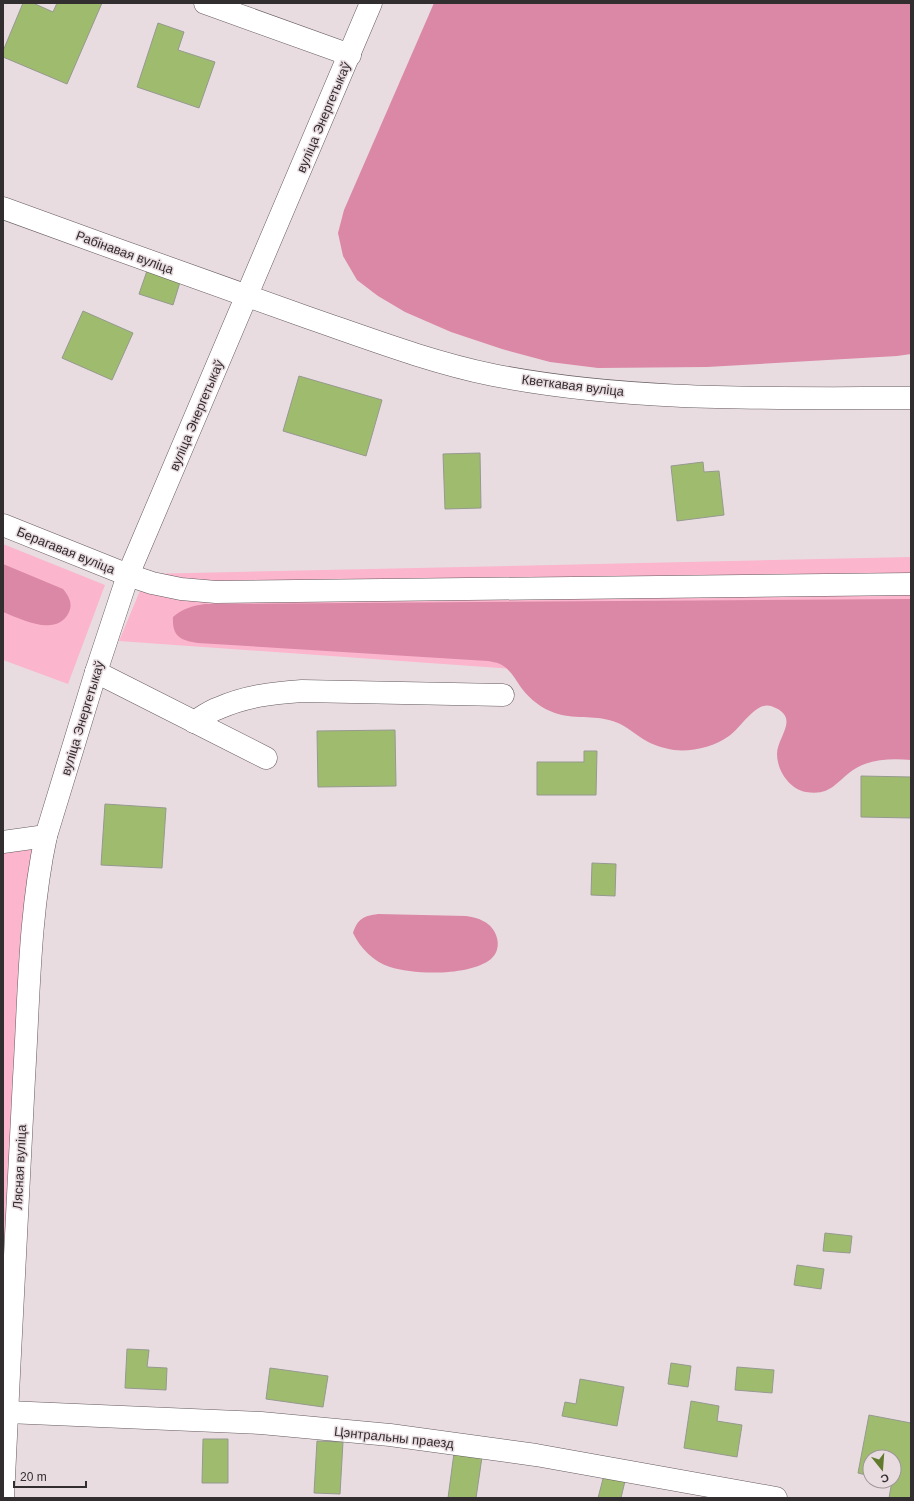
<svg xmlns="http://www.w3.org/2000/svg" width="914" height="1501" font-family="Arial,sans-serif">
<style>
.green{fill:#fbb5cd}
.forest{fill:#db87a6}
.building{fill:#9fbc6e;stroke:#95998f}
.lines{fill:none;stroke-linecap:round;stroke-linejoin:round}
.minor-casing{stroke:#645a5d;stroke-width:23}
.minor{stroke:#fff;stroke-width:22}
.labels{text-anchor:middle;stroke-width:3;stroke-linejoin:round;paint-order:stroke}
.street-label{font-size:13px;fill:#322d2e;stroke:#e9dce0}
</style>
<rect width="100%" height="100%" fill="#e9dce0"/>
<g class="green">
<polygon points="3,544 105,585 68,684 3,660"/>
<polygon points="911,557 911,697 119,641 147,574"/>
<polygon points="46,836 3,1498 3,842"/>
</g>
<g class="forest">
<polygon points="434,3 911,3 911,354 897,356 707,367 598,368 550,362 502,349 451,332 405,312 378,296 357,280 343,256 338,233 344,210"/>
<path d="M3,564L63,589C69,596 73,604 69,612C57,638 21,619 3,612Z"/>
<path d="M911,599V760C892,758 869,759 853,770C836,782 831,796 806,792C789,789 777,770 777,754C777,736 802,717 771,706C756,701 740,729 729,736C714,747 692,752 674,750C663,748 652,745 643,739C632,732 623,723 609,720C590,715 569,720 550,711C538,706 527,696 520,686C515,678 509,668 500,664C496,662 492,662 488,661L198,643C181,640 172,637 173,617C183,608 193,606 205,604Z"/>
<path d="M378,914L466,916C472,917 478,918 483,921C497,927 504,948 491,959C470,976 415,975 390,967C374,962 360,948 353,933C358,918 364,916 378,914Z"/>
</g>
<g class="building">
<polygon points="23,3 33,3 53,12 57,3 102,3 67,84 3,57 3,51"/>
<polygon points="158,23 184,32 178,50 215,62 199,108 137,87"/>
<polygon points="148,268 181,279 173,305 139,294"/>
<polygon points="83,311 133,333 112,380 62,358"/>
<polygon points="299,376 382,400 366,456 283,431"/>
<polygon points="480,453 481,508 445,509 443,454"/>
<polygon points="703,462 704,472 719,471 724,515 677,521 671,466"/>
<polygon points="395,730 396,786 318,787 317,731"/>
<polygon points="584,751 597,751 596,795 537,795 537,762 584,762"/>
<polygon points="861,776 911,777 911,818 861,817"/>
<polygon points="105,804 166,808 162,868 101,865"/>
<polygon points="592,863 616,864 615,896 591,895"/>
<polygon points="825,1233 852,1236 850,1253 823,1251"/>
<polygon points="797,1265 824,1269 821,1289 794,1285"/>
<polygon points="127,1349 149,1350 147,1367 167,1368 166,1390 125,1388"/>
<polygon points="671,1363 691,1366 688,1387 668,1384"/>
<polygon points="737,1367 774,1370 772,1393 735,1390"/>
<polygon points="270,1368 328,1376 323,1407 266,1399"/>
<polygon points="580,1379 624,1387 617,1426 562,1416 565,1402 576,1404"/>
<polygon points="691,1401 719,1406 717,1421 742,1425 737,1457 684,1448"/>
<polygon points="869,1415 911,1423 911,1498 889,1498 892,1481 894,1481 894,1457 870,1457 870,1476 858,1473"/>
<polygon points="203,1439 228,1439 228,1483 202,1483"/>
<polygon points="317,1441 343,1442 340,1494 314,1493"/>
<polygon points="454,1453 482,1457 476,1498 448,1498"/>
<polygon points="604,1475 625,1481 621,1498 598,1498"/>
</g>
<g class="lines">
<defs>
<g id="minor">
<polyline points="205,3 350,55"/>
<path d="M3,208C105,245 206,282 309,318C370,339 430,362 493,375C631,402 772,398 911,398"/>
<polyline points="3,525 128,575 152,583 181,589 216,592 911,584"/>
<polyline points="96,672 266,758"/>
<path d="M194,722C202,717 210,711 219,708C246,696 273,693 302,691L503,695"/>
<polyline points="3,842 46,836"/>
<polyline points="7,1412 261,1423 390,1435 536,1455 776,1498"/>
<path d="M3,1498C10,1358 16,1218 24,1078C29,998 29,915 46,836L96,672L128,575L371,3"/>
</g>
</defs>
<use href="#minor" class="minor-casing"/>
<use href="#minor" class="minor"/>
</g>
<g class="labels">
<g class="street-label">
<text transform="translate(323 117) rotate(-67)" y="5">вуліца Энергетыкаў</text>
<text transform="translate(125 252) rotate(20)" y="5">Рабінавая вуліца</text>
<text transform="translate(573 385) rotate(7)" y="5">Кветкавая вуліца</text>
<text transform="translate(196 415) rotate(-67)" y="5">вуліца Энергетыкаў</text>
<text transform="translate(66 550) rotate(22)" y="5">Берагавая вуліца</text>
<text transform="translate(82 718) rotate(-73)" y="5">вуліца Энергетыкаў</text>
<text transform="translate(19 1167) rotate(-87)" y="5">Лясная вуліца</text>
<text transform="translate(394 1437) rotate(6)" y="5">Цэнтральны праезд</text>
</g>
</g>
<rect width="914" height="1501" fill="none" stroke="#322d2e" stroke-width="8"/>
<g transform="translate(882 1469) rotate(163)"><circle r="19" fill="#e9dce0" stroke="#a09699"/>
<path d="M0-3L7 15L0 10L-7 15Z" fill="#617a2d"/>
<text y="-6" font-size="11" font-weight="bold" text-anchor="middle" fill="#322d2e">С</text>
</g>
<path d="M14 1481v6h72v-6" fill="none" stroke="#322d2e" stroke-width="2"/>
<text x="20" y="1481" font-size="12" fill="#322d2e" stroke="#e9dce0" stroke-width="3" paint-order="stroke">20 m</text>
</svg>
